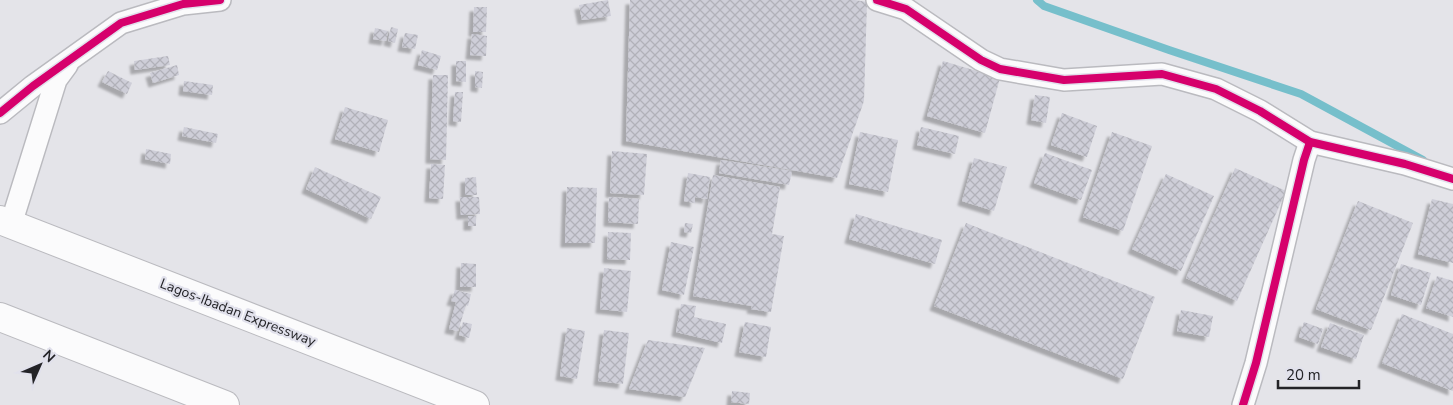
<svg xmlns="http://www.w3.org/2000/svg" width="1453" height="405" font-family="'Nunito Sans',sans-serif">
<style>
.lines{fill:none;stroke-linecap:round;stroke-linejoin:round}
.stream{stroke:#76bfcb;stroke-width:8}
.building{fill:url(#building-cross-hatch);filter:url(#shadow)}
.street-casing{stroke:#bababf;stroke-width:24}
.highway-casing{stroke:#bababf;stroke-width:30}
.street{stroke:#fbfbfc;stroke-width:21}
.highway{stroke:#fbfbfc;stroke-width:28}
.cycleway-casing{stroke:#e1e1ec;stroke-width:11}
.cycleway{stroke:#d6006c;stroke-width:8}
.labels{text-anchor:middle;stroke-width:4.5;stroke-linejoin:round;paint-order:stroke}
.street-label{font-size:14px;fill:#232327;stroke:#e1e1ec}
</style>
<defs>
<pattern id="building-cross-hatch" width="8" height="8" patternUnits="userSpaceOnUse" patternTransform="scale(1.25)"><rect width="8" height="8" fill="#ceced8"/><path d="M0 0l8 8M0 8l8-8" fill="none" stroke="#b1b1b9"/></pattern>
<filter id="shadow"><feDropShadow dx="-4.5" dy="4.5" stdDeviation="1" flood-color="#0004"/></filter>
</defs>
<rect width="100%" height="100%" fill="#e4e4e9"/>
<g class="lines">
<polyline class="stream" points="1037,0 1044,6 1169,50 1301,94 1423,160"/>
</g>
<g class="building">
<polygon points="608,0 611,16 582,20 579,5"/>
<polygon points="630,0 855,0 867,2 864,101 837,178 626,141"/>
<polygon points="474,7 487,7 486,32 473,32"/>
<polygon points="391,27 398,29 395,43 388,41"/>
<polygon points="375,28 388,31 386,41 373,39"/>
<polygon points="405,33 418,35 415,49 402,47"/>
<polygon points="472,34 487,36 486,56 470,55"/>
<polygon points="422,50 441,56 437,70 418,65"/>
<polygon points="168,56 170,65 135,70 134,61"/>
<polygon points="456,61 466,61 466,82 456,81"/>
<polygon points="943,61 1000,78 985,133 927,116"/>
<polygon points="177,65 179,75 153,83 150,73"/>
<polygon points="108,71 132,83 127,94 102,82"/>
<polygon points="475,71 483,72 482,88 475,87"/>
<polygon points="433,75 448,75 446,160 430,159"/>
<polygon points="184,81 213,85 212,95 183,91"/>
<polygon points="455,92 463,92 461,122 453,121"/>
<polygon points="1035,95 1050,97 1046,123 1031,120"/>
<polygon points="345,107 388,120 379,152 335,139"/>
<polygon points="1062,113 1097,126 1087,157 1051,145"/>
<polygon points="184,127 218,134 216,143 182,136"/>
<polygon points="921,127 959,136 955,154 917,145"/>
<polygon points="860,132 898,140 888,192 849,184"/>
<polygon points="1112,132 1152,146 1123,231 1083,217"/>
<polygon points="146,149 171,154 170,164 145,159"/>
<polygon points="612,151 647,154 644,195 610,193"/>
<polygon points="1045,153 1092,170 1081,200 1034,183"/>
<polygon points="974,158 1007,167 994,211 962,201"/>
<polygon points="721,160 792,171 789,185 719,173"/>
<polygon points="431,164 445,165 443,199 429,198"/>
<polygon points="315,167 381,197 371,219 306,189"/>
<polygon points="1235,168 1286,191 1237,301 1186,278"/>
<polygon points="688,173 710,177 707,199 695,197 695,203 684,201"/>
<polygon points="1166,174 1214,196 1181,271 1132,249"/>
<polygon points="713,175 780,187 772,234 784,236 771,312 751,309 752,306 693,296"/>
<polygon points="476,177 477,195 465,195 465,178"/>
<polygon points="567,187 597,188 595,243 565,243"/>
<polygon points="460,197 479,197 480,214 461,215"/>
<polygon points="609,197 639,199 638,224 608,222"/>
<polygon points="1432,199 1453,204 1453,263 1418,254"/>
<polygon points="1358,201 1413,223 1371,330 1316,309"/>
<polygon points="856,214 942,240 935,264 849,239"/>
<rect x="468" y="216" width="8" height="10"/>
<polygon points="685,223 693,224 691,233 684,232"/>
<polygon points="966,223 1155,297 1123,379 934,306"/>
<polygon points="608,232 631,233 630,260 607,259"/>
<polygon points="671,242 694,247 684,295 662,290"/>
<polygon points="461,263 476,264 476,287 460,287"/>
<polygon points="1401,264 1431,273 1421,305 1391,295"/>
<polygon points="604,268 631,271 627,312 600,309"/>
<polygon points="1437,276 1453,281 1453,317 1426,308"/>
<polygon points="455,290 471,294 468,306 466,305 458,331 449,329 456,302 451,301"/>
<polygon points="681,304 696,306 694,317 726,324 722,343 676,332"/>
<polygon points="1181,310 1213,316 1209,337 1177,331"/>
<polygon points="1402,314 1453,334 1453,391 1382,363"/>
<polygon points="463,322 472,324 469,338 459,335"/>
<polygon points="745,322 771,327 766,357 739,352"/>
<polygon points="1304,322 1323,329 1318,344 1299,337"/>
<polygon points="1330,323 1364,335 1356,359 1321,347"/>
<polygon points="567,328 585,331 577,379 560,376"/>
<polygon points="604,330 629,333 623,384 598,381"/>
<polygon points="648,340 705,348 685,397 629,389"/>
<polygon points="732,391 750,393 749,404 731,402"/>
</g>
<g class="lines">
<defs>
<g id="street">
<polyline points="877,0 906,9 981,60 1000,69 1064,80 1162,74 1216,89 1260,111 1310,142 1405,164 1453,179"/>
<polyline points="0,113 33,86 121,23 183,4 220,0"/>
<polyline points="11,224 56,80 67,65"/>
<polyline points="1243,405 1256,363 1304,160 1310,142"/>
</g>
<g id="highway">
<polyline points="0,220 475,405"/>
<polyline points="0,317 225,405"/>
</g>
</defs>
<use href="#street" class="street-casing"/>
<use href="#highway" class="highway-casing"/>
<use href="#street" class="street"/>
<use href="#highway" class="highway"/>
<defs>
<g id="cycleway">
<polyline points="877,0 906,9 981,60 1000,69 1064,80 1162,74 1216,89 1260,111 1310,142 1405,164 1453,179"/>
<polyline points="0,113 33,86 121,23 183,4 220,0"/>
<polyline points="1243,405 1256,363 1304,160 1310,142"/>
</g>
</defs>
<use href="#cycleway" class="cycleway-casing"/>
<use href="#cycleway" class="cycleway"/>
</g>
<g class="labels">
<g class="street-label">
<text transform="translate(238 312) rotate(21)" y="5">Lagos-Ibadan Expressway</text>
</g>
</g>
<g transform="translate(40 365) rotate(45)" stroke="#e1e1ec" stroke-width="4" paint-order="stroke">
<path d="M0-4L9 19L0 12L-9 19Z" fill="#232327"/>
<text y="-8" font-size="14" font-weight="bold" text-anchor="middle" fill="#232327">N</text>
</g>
<path d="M1278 380v8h81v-8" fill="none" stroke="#232327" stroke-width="2.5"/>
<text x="1286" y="380" font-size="15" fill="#232327" stroke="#e1e1ec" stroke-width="4" paint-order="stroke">20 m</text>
</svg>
